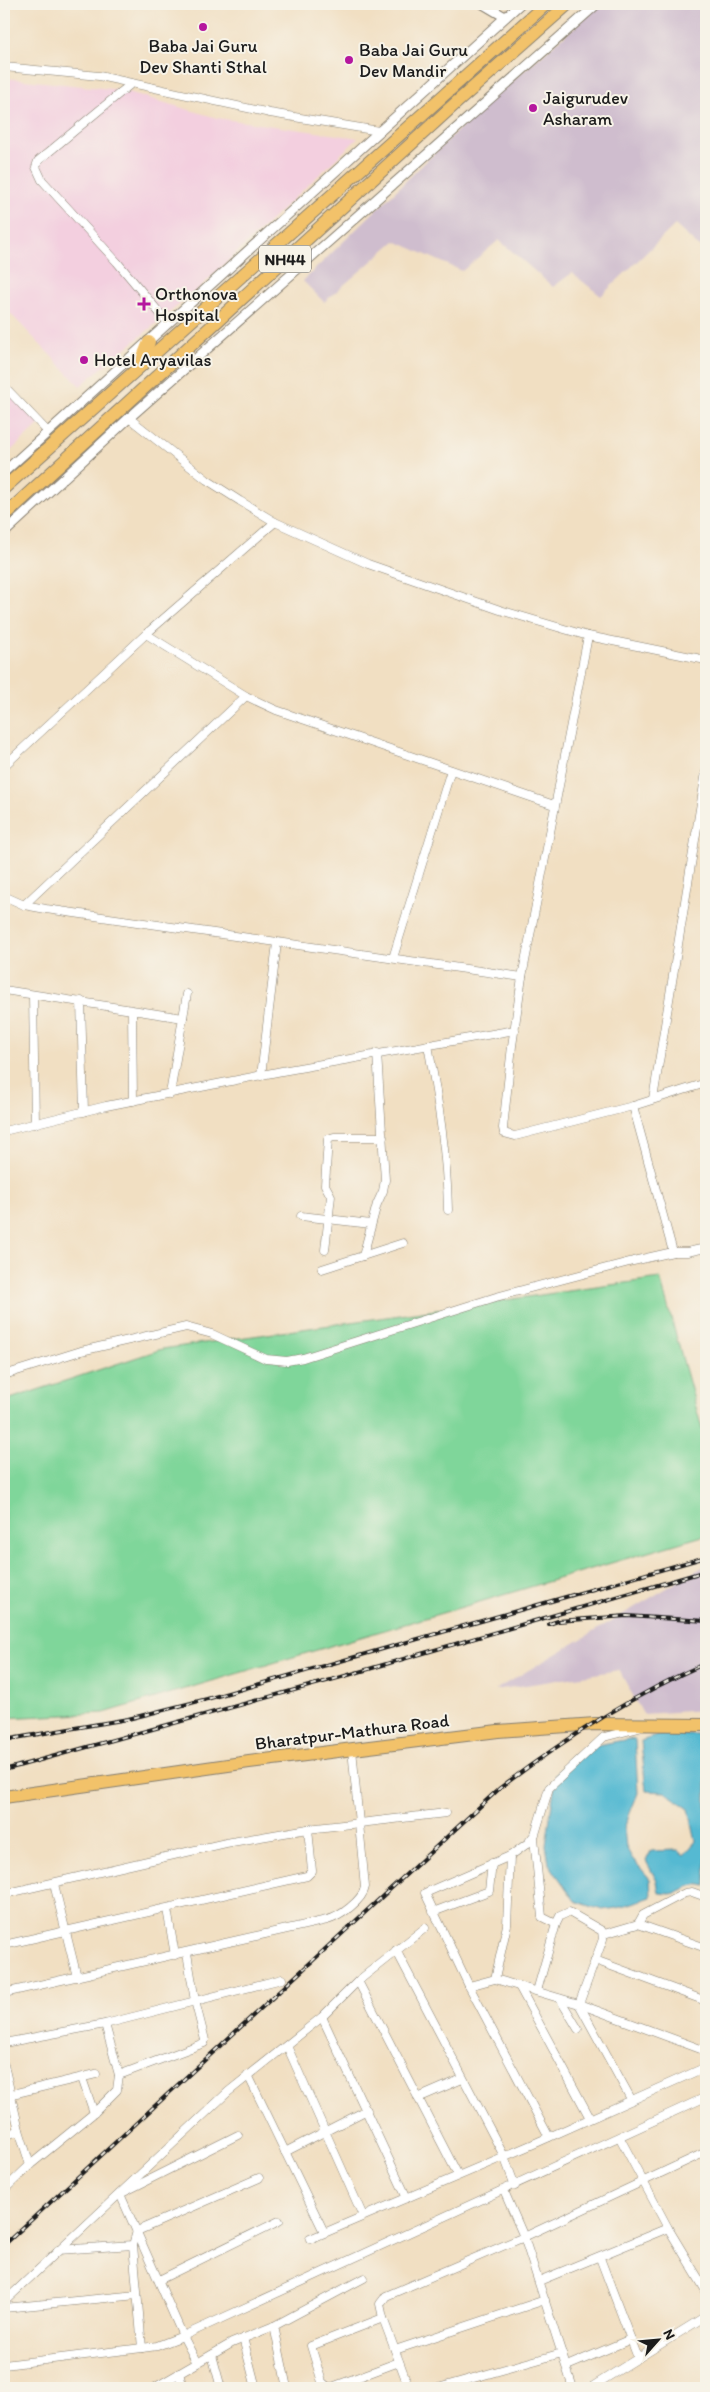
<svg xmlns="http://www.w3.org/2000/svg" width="710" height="2392" font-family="Itim,sans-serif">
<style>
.built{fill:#f3cfdf}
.industrial{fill:#cfbdce}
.green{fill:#7fd69a;stroke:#4e795b}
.water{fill:#54b9d2;stroke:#386a77}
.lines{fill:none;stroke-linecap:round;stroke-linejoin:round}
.minor-casing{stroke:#867e6f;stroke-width:9}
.tertiary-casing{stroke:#867e6f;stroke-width:11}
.trunk-casing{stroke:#867e6f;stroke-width:14}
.minor{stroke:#fff;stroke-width:8}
.tertiary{stroke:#fff;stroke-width:9}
.trunk{stroke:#f2c26a;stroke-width:12}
.rail-casing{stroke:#1c1c1c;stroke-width:4}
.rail{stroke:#f7f3e8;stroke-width:2;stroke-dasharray:5.5;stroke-linecap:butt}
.poi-dot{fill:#b5179e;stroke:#f7f3e8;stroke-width:2}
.labels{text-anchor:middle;stroke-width:4;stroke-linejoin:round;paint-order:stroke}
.shield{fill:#f7f3e8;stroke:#5e5c59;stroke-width:1}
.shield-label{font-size:16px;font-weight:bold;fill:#1c1c1c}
.poi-label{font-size:18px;fill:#1c1c1c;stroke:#f7f3e8;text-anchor:start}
.street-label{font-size:18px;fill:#1c1c1c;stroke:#f7f3e8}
</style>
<rect width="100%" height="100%" fill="#f7f3e8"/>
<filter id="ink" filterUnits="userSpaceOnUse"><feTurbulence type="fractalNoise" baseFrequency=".02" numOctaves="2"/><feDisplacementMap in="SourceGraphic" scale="10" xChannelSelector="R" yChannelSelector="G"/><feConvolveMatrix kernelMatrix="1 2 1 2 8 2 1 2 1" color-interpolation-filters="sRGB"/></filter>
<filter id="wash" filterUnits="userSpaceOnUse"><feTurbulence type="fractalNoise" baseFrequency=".0096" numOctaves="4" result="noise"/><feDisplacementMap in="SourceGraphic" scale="20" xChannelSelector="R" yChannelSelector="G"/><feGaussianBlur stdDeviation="1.12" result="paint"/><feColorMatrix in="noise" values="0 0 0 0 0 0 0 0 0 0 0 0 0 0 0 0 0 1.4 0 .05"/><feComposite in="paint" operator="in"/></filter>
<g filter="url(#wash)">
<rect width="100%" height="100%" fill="#f1dfc2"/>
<g class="built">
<polygon points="4,78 121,90 217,118 358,138 198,289 80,386 4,307"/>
<polygon points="4,386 43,421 4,457"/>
</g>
<g class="industrial">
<polygon points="601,4 706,4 706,253 675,225 601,296 572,273 553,287 499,240 462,271 395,241 324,302 303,281 481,108"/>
<polygon points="706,1565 706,1710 643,1714 619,1670 495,1690"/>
</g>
<polygon class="green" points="660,1278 706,1443 706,1535 104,1713 4,1718 4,1401 162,1349"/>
<g class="water">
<path d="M662,1734H706V1886C693,1882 687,1888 675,1893C670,1895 664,1893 659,1893L657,1881L646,1861L651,1851L678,1850L684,1855L696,1841L689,1809L665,1792L646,1791L641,1741Z"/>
<polygon points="629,1739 635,1740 638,1793 624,1828 626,1847 632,1858 650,1879 651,1897 617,1908 602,1910 575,1901 549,1864 546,1845 556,1775 570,1758 586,1747"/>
</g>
</g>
<g filter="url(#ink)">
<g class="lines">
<defs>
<g id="minor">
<polyline points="4,67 99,76 270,113 379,131"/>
<polyline points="132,83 38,161 36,167 42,180 117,262 168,323"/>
<polyline points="4,386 48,432"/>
<polyline points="129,418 207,480 240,501 275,522 368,564 500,610 588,636 706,660"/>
<polyline points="146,634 246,696 276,710 554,805"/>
<polyline points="588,636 522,977 512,1046 503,1128 504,1133 515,1136 633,1106 706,1083"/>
<polyline points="4,766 146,634 275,522"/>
<polyline points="4,896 24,905 46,909 522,977"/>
<polyline points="24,905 246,696"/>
<polyline points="393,958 451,770"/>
<polyline points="4,990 183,1018"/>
<polyline points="33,995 35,1124"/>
<polyline points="81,1001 84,1112"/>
<polyline points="132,1011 133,1101"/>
<path d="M428,1045C438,1100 447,1154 448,1210"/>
<polyline points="261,1076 277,943"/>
<polyline points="170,1094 187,994"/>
<polyline points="653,1099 706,772"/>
<polyline points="633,1106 673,1252"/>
<polyline points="4,1131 106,1106 282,1071 515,1030"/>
<polyline points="301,1216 371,1224"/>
<polyline points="325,1250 331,1196 325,1185 328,1139 334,1137 383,1137"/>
<polyline points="363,1256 377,1204 383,1191 385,1180 377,1053"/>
<polyline points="322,1269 403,1243"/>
<polyline points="4,1375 81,1351 186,1327 212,1334 266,1359 287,1361 303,1358 496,1297 633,1261 673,1252 687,1252 706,1248"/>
<polyline points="534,1838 542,1917 556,1924"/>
<polyline points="54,1884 77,1977"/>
<polyline points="4,1894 226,1843 308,1829 446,1813"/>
<polyline points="167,1909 175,1955"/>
<polyline points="433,1912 489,1891 492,1863"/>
<polyline points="638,1924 643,1915 685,1893 692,1892 706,1897"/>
<polyline points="604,1934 638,1924 706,1948"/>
<polyline points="4,1945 307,1876 312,1871 308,1829"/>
<polyline points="396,1950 504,2156 515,2186"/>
<polyline points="595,1960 706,2001"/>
<polyline points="495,1979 507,1925 510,1856"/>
<polyline points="358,1981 458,2175"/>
<polyline points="469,1986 495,1979 579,2004 706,2051"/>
<polyline points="519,1986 590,2118"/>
<polyline points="537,1991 556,1924 560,1916 569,1912 602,1931 603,1939 579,2004 631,2099"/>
<path d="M4,1993L327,1920C340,1917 363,1900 365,1887L352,1749"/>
<polyline points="560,1999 578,2029"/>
<polyline points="322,2017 407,2198"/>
<polyline points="4,2043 105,2024 282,1979"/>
<polyline points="287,2046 363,2216"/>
<polyline points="4,2065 19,2130 30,2165"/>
<polyline points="119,2075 204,2043 205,2040 195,2001 187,1953"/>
<polyline points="248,2075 324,2232"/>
<polyline points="82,2078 94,2113"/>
<polyline points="4,2096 96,2074"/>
<polyline points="418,2098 462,2079"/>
<polyline points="4,2137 19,2130"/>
<polyline points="549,2137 469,1986 425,1893 510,1856 528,1843 535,1834 549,1788 604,1737 639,1728"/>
<polyline points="620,2138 668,2228 706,2291"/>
<polyline points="285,2152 367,2110"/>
<polyline points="259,2178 137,2231 133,2245 142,2348 157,2346 183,2336 706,2097"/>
<polyline points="4,2190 30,2165 94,2113 117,2090 119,2075 105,2024"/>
<polyline points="504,2191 524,2237 573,2388"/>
<polyline points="310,2239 538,2142 706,2067"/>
<polyline points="58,2250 133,2245"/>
<polyline points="600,2258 638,2358"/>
<polyline points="159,2280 279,2221"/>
<polyline points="539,2281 668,2228"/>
<polyline points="4,2302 228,2092 322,2017 358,1981 425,1928"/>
<polyline points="4,2308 137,2295"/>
<polyline points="383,2318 311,2346 322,2382 328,2387 332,2387 399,2362"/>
<polyline points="274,2326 287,2388"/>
<polyline points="243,2338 256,2388"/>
<polyline points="395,2350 545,2300"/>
<polyline points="212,2355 221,2388"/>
<polyline points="197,2363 183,2336 120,2194 238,2135"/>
<polyline points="4,2365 142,2348"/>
<polyline points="567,2366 631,2339"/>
<polyline points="179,2373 183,2388"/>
<polyline points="154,2388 232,2343 274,2326 364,2278"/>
<polyline points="409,2388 383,2318 380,2304 386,2296 524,2237 706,2152"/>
<polyline points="438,2388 562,2353"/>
<polyline points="590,2388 706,2316"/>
</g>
<g id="tertiary">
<polyline points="483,4 505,17"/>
<polyline points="4,472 520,4"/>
<polyline points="4,533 129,418 597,4"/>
</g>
<g id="trunk">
<polyline points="140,364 149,342"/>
<polyline points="4,488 546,4"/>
<polyline points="4,516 457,102 568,4"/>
<polyline points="4,1797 249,1762 498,1731 595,1724 706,1725"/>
</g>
</defs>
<use href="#minor" class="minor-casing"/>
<use href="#tertiary" class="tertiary-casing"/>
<use href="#trunk" class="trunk-casing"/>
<use href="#minor" class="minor"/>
<use href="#tertiary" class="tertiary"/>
<use href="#trunk" class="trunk"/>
<defs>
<g id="rail">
<polyline points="549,1624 558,1621 627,1616 706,1621"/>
<polyline points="4,1740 128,1719 207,1699 706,1557"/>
<polyline points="4,1770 338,1678 706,1571"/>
<path d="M4,2245L500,1788C563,1740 633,1695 706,1663"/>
</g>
</defs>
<use href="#rail" class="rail-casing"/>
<use href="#rail" class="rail"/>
</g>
</g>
<g class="poi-dot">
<circle cx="203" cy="27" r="5"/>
<circle cx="349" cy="60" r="5"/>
<circle cx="533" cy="108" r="5"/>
<path d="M141.5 296.5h5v5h5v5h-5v5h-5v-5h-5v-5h5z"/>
<circle cx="84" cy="360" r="5"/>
</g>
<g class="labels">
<rect class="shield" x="259" y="245.5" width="52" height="27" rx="4"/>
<g class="shield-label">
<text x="285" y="265">NH44</text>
</g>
<g class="poi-label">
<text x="203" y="52" text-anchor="middle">Baba Jai Guru<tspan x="203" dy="21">Dev Shanti Sthal</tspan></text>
<text x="359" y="56">Baba Jai Guru<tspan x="359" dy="21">Dev Mandir</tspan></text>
<text x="543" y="104">Jaigurudev<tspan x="543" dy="21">Asharam</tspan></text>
<text x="155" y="300">Orthonova<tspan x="155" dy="21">Hospital</tspan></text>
<text x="94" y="366">Hotel Aryavilas</text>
</g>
<g class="street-label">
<text transform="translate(352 1732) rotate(-7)" y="6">Bharatpur-Mathura Road</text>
</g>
</g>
<rect width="710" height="2392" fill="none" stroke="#f7f3e8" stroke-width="20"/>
<g transform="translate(658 2340) rotate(63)" stroke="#f7f3e8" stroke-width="4" paint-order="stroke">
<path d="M0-4L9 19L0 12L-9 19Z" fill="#1c1c1c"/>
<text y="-8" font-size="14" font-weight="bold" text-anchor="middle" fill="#1c1c1c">N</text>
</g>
</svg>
